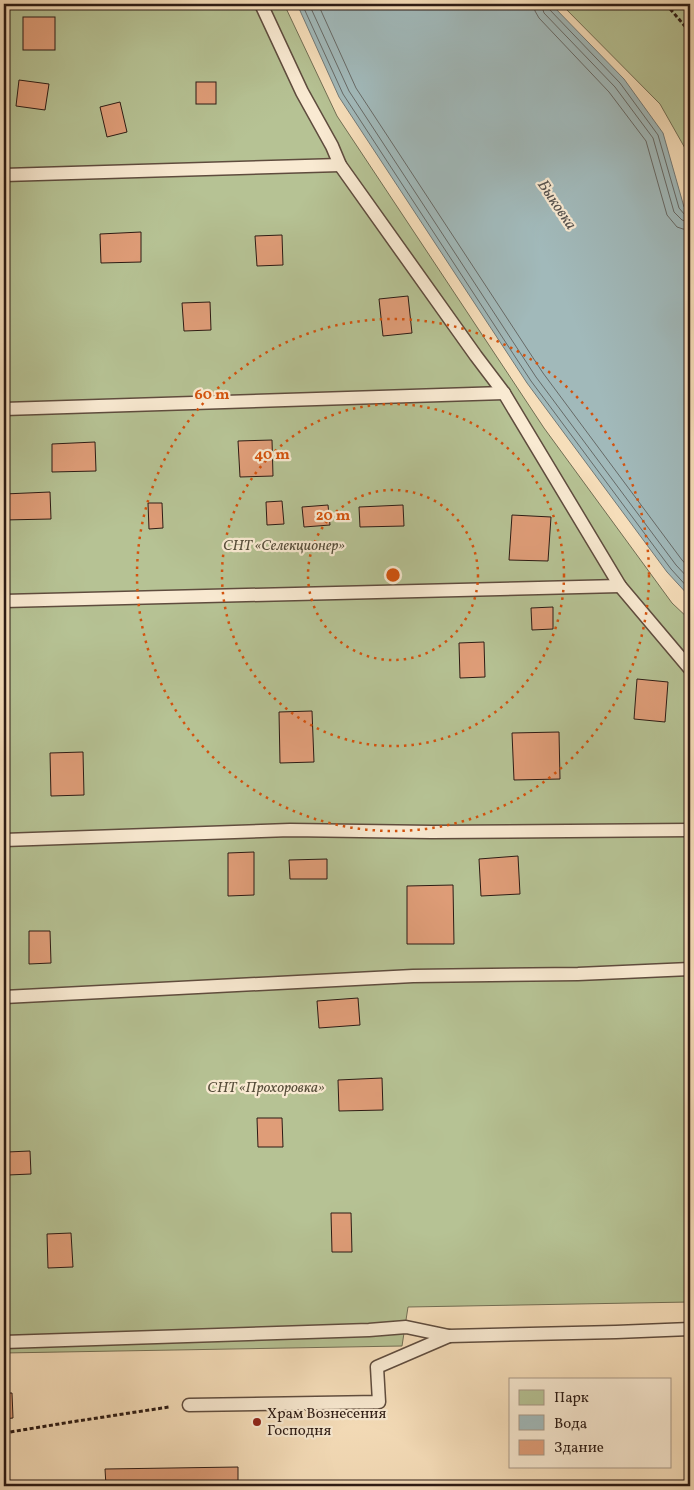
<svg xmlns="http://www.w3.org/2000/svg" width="694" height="1490" font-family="Vollkorn,serif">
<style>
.green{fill:#b6c294;stroke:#726e54}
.water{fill:#a1b9ba;stroke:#737a78}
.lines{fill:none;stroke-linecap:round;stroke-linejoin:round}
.shore{stroke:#676a67;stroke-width:1}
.building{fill:#df9d78;stroke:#2d1b14}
.service-casing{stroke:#5f4c3e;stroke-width:15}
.path{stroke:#2d1b14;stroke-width:3;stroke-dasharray:4 2.5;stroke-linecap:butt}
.service{stroke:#f9ead2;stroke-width:12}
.ring{fill:none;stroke:#d5530d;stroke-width:2.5;stroke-dasharray:2.5 5}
.poi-dot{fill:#8f2418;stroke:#f9ead2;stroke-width:2}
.labels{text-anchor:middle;stroke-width:4.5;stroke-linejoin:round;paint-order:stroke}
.park-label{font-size:15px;font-style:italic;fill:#564d3a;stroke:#f9ead2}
.poi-label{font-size:15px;fill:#2d1b14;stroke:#f9ead2;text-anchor:start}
.water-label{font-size:16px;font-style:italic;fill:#56524e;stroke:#f9ead2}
.centre{fill:#d5530d;stroke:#f9ead2;stroke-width:2.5}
.ring-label{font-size:15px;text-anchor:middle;font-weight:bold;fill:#d5530d;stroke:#f9ead2;stroke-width:4.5;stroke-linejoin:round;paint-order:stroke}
</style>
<rect width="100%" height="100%" fill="#f6deba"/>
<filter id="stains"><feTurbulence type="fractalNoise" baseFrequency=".004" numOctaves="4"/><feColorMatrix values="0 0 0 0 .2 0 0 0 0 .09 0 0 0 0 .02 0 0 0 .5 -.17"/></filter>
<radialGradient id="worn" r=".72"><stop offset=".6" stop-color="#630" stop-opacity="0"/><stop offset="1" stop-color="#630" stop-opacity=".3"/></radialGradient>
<g class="green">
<polygon points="4,4 284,4 337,116 544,428 672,603 690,620 690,1302 408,1307 402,1346 4,1353"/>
<polygon points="561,4 690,4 690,157 660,104"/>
</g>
<polygon class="water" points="297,4 552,5 624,79 663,133 684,207 690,213 690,597 667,572 527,383 339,97"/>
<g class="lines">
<g class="shore">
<polyline points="302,4 343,94 531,381 671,569 690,590"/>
<polyline points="309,4 349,91 536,377 676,565 690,580"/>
<polyline points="318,4 356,88 543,373 682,560 690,569"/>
<polyline points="534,4 535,11 539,18 609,92 646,141 667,215 677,227 683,229 690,230"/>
<polyline points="541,4 544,13 615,87 653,138 674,212 682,220 690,223"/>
<polyline points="548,4 549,9 620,83 658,135 679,208 685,215 690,216"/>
</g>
</g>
<g class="building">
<rect x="23" y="17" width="32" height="33"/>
<polygon points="19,80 49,84 45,110 16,106"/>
<rect x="196" y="82" width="20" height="22"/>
<polygon points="120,102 127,132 107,137 100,107"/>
<polygon points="141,232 141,262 101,263 100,234"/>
<polygon points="282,235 283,265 257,266 255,236"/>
<polygon points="408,296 412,333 383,336 379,299"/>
<polygon points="210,302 211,330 184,331 182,303"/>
<polygon points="272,440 273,476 240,477 238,441"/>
<polygon points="95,442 96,471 52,472 52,444"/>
<polygon points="50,492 51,519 4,520 4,494"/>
<polygon points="282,501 284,524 267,525 266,502"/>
<polygon points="148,503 162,503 163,528 149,529"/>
<polygon points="328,505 330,525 304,527 302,507"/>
<polygon points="403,505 404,526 360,527 359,507"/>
<polygon points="512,515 551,517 548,561 509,560"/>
<polygon points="553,607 553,629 532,630 531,608"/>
<polygon points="484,642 485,677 460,678 459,643"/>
<polygon points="637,679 668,682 665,722 634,719"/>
<polygon points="312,711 314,762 280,763 279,712"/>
<polygon points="559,732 560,779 514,780 512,733"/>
<polygon points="83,752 84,795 51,796 50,753"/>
<polygon points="254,852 254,895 228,896 228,853"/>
<polygon points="518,856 520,894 481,896 479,859"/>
<polygon points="327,859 327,879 290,879 289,860"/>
<polygon points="453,885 454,944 407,944 407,886"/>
<polygon points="29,931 50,931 51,963 29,964"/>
<polygon points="358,998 360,1025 319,1028 317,1001"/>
<polygon points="382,1078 383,1110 339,1111 338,1080"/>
<polygon points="257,1118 282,1118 283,1147 258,1147"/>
<polygon points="30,1151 31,1174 8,1175 7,1152"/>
<polygon points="331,1213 351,1213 352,1252 332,1252"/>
<polygon points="71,1233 73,1267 48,1268 47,1234"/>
<polygon points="4,1393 12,1393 13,1418 4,1419"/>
<polygon points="238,1467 238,1486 106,1486 105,1469"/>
</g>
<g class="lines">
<defs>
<g id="service">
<polyline points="261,4 302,92 332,146 340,165 476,356 504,393 620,586 690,669"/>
<polyline points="4,175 340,165"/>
<polyline points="4,409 504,393"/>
<polyline points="4,601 620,586"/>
<polyline points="4,840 290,830 432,832 690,830"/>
<polyline points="4,997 413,976 578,974 690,969"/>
<polyline points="4,1342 369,1330 406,1327 449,1336 616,1332 690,1329"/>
<polyline points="189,1405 379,1402 377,1367 449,1336"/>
</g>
</defs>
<use href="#service" class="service-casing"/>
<g class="path">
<polyline points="666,4 689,31 690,52"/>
<polyline points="4,1433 71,1422 169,1407"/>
</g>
<use href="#service" class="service"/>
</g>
<g class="ring">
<circle cx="393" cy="575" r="85"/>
<circle cx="393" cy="575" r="171"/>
<circle cx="393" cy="575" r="256"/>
</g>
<circle class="poi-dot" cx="257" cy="1422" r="5"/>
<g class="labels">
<g class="park-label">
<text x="284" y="550">СНТ «Селекционер»</text>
<text x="266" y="1092">СНТ «Прохоровка»</text>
</g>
<g class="poi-label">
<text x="267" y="1418">Храм Вознесения<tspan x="267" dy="17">Господня</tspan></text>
</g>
<g class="water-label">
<text transform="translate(558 204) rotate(56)" y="6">Быковка</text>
</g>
</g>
<circle cx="393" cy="575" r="8" class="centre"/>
<g class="ring-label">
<text x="212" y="399">60 m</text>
<text x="272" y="459">40 m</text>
<text x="333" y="520">20 m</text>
</g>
<rect width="694" height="1490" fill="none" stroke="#f6deba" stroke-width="20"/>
<rect x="5" y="5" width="684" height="1480" fill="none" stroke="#2d1b14" stroke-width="2.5"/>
<rect x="10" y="10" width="674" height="1470" fill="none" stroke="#2d1b14"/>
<rect x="509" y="1378" width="162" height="90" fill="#f9ead2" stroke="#a79786"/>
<rect x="519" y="1390" width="25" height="15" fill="#b6c294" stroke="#a79786"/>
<text x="554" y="1402" font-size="15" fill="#2d1b14">Парк</text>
<rect x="519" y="1415" width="25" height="15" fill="#a1b9ba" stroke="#a79786"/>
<text x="554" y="1428" font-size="15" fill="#2d1b14">Вода</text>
<rect x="519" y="1440" width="25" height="15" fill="#df9d78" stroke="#a79786"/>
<text x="554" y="1452" font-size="15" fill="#2d1b14">Здание</text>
<rect width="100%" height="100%" filter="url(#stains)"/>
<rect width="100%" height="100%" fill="url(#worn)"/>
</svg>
